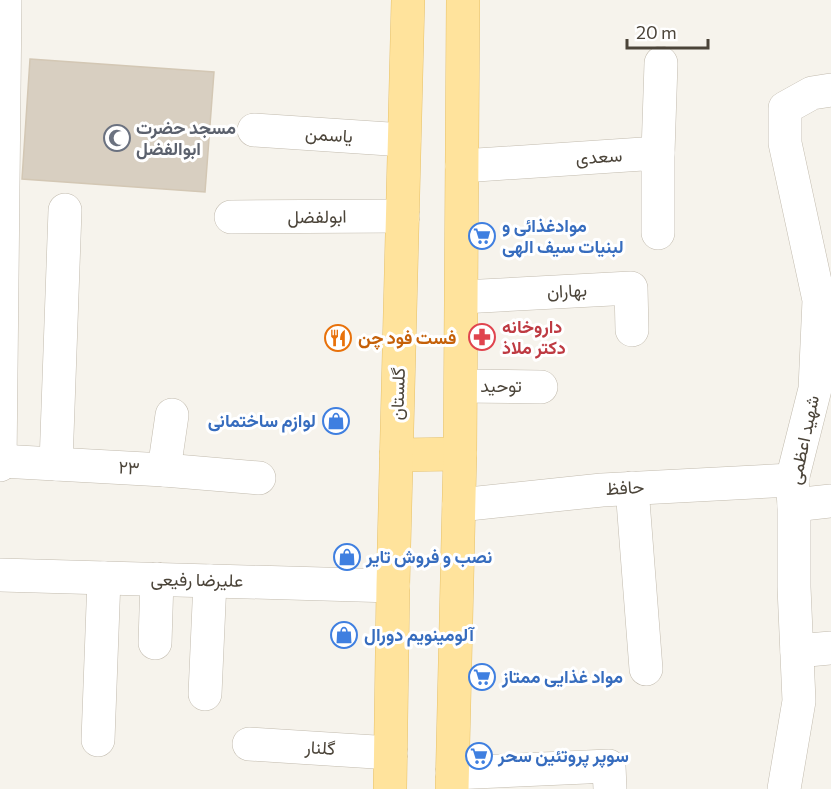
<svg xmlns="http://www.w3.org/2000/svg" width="831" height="789" font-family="Commissioner,Vazirmatn,sans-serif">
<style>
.building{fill:#d8cfc1;stroke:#d3c7b4;stroke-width:1.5}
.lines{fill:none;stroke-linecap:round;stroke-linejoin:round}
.minor-casing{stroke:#c2bbae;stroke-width:34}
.major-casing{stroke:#e6c16a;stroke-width:34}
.minor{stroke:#fff;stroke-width:33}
.major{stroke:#ffe39c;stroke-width:33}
.labels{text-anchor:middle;stroke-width:6;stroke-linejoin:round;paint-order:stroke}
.worship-label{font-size:18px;font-weight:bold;fill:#5b616d;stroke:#fff;text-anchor:start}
.street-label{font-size:18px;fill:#4b4439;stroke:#fff}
.shop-label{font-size:18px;font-weight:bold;fill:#366cbe;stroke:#fff;text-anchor:start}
.health-label{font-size:18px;font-weight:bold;fill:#be3a42;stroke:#fff;text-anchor:start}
.food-label{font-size:18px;font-weight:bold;fill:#c56008;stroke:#fff;text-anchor:start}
</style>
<rect width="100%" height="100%" fill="#f6f3ec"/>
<polygon class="building" points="30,59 214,72 205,192 22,179"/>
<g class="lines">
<defs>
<g id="minor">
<polyline points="254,130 404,140"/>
<polyline points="658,153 661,63"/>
<polyline points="462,166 658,153 658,233"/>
<polyline points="231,217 403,216"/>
<polyline points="462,297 631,288 632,330"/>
<polyline points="461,386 541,387"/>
<polyline points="0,461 164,470 259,478"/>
<polyline points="56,464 65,210"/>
<polyline points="0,465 5,0"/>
<polyline points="164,470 172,415"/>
<polyline points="632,488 646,669"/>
<polyline points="459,505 602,490 792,480"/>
<polyline points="794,505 831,501"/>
<polyline points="0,575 393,586"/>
<polyline points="155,643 157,579"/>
<polyline points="797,651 831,648"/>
<polyline points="205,694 210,581"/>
<polyline points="98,740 104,578"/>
<polyline points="249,744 391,753"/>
<polyline points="452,773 609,766 610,789"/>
<polyline points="784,789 799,701 794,587 794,505 792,480 815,389 819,300 785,143 785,108 812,93 831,90"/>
</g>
<g id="major">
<polyline points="396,455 460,454"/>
<polyline points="390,789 393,586 408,0"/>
<polyline points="452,789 460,454 463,0"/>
</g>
</defs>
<use href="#minor" class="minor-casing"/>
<use href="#major" class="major-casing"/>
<use href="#minor" class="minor"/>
<use href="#major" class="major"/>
</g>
<defs>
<symbol id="mosque-ring" viewBox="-11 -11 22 22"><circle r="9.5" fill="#fff" stroke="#6b7280" stroke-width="1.5"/><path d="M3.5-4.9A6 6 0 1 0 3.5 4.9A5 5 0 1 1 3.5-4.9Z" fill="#6b7280"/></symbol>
<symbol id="supermarket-ring" viewBox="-11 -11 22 22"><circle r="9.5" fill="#fff" stroke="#3f7fe0" stroke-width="1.5"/><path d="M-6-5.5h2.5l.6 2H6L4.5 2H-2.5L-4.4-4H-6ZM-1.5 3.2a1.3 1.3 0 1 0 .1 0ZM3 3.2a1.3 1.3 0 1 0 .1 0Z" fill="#3f7fe0"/></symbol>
<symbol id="pharmacy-ring" viewBox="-11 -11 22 22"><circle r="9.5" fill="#fff" stroke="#e0444e" stroke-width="1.5"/><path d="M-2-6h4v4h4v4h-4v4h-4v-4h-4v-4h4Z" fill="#e0444e"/></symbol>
<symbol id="restaurant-ring" viewBox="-11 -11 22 22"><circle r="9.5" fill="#fff" stroke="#e8710a" stroke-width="1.5"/><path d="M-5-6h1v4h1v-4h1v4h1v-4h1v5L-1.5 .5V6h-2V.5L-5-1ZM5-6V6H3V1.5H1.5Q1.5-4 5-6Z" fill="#e8710a"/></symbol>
<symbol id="shop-ring" viewBox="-11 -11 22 22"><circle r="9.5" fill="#fff" stroke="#3f7fe0" stroke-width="1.5"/><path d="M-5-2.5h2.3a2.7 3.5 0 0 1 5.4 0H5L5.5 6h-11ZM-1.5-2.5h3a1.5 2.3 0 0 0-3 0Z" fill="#3f7fe0"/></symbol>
</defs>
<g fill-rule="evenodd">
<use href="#mosque-ring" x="102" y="123" width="30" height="30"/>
<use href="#supermarket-ring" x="467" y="221" width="30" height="30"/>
<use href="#pharmacy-ring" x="467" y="322" width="30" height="30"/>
<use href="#restaurant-ring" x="323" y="323" width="30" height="30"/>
<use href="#shop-ring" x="321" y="406" width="30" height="30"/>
<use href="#shop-ring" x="332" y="542" width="30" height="30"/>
<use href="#shop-ring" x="329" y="620" width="30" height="30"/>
<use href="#supermarket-ring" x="467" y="662" width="30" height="30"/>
<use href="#supermarket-ring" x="464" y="741" width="30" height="30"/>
</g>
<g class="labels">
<g class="worship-label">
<text x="136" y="134">مسجد حضرت<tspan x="136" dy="21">ابوالفضل</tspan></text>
</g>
<g class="street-label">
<text transform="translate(329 135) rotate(4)" y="6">یاسمن</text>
<text transform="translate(599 157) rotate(-4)" y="6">سعدی</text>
<text transform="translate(317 217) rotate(-1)" y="6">ابولفضل</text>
<text transform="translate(567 291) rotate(-3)" y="6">بهاران</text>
<text x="501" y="392">توحید</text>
<text transform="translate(398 394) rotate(-88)" y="6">گلستان</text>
<text transform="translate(804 440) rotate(-78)" y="6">شهید اعظمی</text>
<text transform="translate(129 468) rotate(4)" y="6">۲۳</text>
<text transform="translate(625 488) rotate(-3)" y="6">حافظ</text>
<text transform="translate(197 580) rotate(1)" y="6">علیرضا رفیعی</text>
<text transform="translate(320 748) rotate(3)" y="6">گلنار</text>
</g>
<g class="shop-label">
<text x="502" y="232">موادغذائی و<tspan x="502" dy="21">لبنیات سیف الهی</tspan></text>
<text x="316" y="427" text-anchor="end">لوازم ساختمانی</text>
<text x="366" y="563">نصب و فروش تایر</text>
<text x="364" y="641">آلومینویم دورال</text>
<text x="502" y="683">مواد غذایی ممتاز</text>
<text x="498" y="762">سوپر پروتئین سحر</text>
</g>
<g class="health-label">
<text x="502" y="333">داروخانه<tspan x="502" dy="21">دکتر ملاذ</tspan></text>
</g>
<g class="food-label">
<text x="358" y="344">فست فود چن</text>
</g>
</g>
<path d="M627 39v9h81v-9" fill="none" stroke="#4b4439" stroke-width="3"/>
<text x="636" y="39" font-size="18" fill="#4b4439" stroke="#ffffff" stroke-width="4.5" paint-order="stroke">20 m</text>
</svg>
